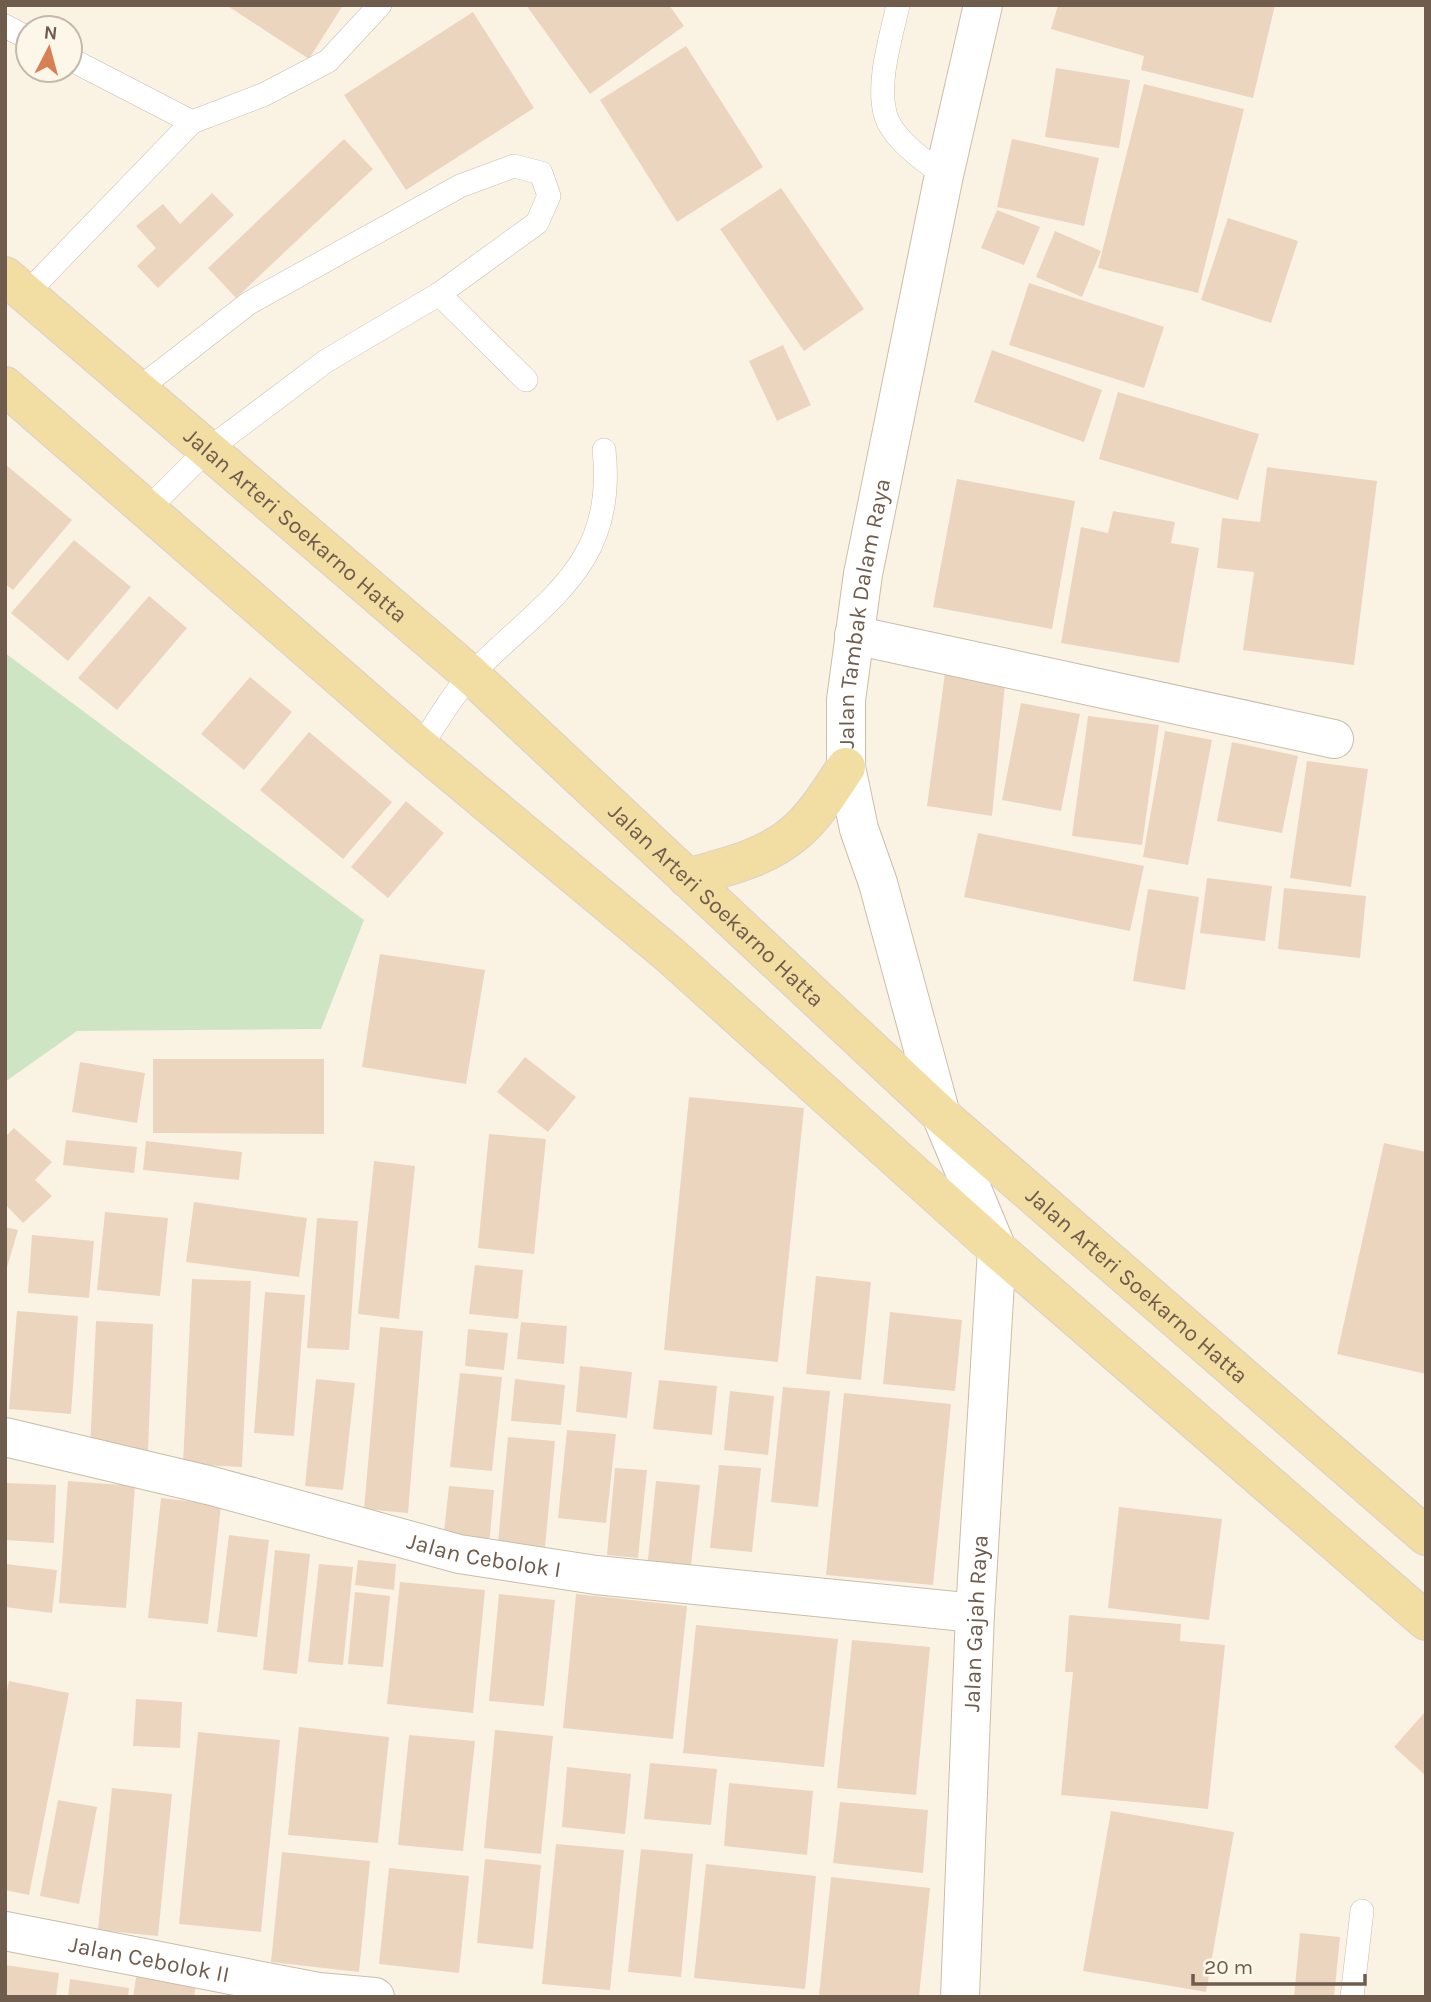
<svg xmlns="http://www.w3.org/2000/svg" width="1431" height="2002" font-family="Karla,sans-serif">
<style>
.green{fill:#cee5c4}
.building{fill:#ecd5be}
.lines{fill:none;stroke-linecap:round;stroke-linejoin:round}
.lane-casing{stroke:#c9bcab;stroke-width:24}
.street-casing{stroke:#c9bcab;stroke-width:40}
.secondary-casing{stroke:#ccbdaa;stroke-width:40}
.primary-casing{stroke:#d7d1cd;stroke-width:40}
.lane{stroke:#fff;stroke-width:23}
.street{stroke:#fff;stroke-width:38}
.secondary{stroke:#fff;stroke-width:38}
.primary{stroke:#f2dda2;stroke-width:38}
.labels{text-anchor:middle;stroke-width:5;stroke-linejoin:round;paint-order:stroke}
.street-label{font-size:23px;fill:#6f5c4c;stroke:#fdf7e9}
</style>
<rect width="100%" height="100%" fill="#faf3e4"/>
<polygon class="green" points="5,653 364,920 321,1029 77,1031 5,1082"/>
<g class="building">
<polygon points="226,5 343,5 309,59"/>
<polygon points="526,5 669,5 684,26 590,94"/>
<polygon points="1058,5 1275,5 1253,98 1141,70 1144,56 1051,29"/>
<polygon points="473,12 534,108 406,190 344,95"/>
<polygon points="686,46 763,167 677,222 600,100"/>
<polygon points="1056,68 1130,80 1119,148 1045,137"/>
<polygon points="1144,84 1244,109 1198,293 1098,268"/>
<polygon points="344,139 373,169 236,298 208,268"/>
<polygon points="1012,139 1099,158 1084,226 997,207"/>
<polygon points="781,188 864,309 804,351 720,229"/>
<polygon points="212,193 234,215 158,288 137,266 156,248 136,226 163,204 180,224"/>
<polygon points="997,210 1040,227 1024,265 981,248"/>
<polygon points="1228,218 1298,241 1271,323 1201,300"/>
<polygon points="1055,231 1101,251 1082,297 1036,277"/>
<polygon points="1029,283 1164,327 1144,388 1009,345"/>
<polygon points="783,345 811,405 777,421 749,361"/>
<polygon points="992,350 1102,390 1084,442 974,402"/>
<polygon points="1118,392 1259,434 1238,500 1099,459"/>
<polygon points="5,464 72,520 13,590 5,584"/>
<polygon points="1267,467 1377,481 1354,665 1243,650 1254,572 1217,568 1222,518 1260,522"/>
<polygon points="957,479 1075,501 1052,629 933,607"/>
<polygon points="1113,511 1175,522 1171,543 1199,548 1179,663 1061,643 1081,527 1108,533"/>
<polygon points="74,540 131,587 68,661 11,613"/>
<polygon points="149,596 187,628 117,710 78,678"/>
<polygon points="947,658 1006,674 992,816 927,806"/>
<polygon points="250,677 292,712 244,770 201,734"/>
<polygon points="1021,703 1080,714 1061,811 1002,800"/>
<polygon points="1088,716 1159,725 1142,845 1072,836"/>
<polygon points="1165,731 1212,740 1188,865 1143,857"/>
<polygon points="309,732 392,802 343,859 260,790"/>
<polygon points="1232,742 1298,756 1282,833 1217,821"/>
<polygon points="1307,761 1368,769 1351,887 1290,878"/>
<polygon points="406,801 444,833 388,898 351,867"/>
<polygon points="978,833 1144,866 1130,931 964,897"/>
<polygon points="1207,878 1272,886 1265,941 1200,933"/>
<polygon points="1284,888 1366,896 1360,958 1278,949"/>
<polygon points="1148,889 1199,897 1185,990 1133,981"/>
<polygon points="380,954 485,970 466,1084 362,1067"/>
<polygon points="525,1057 576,1097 548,1132 497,1092"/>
<polygon points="153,1059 324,1059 324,1134 153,1133"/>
<polygon points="80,1062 145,1073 137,1123 72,1112"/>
<polygon points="689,1097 804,1108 778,1362 664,1350"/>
<polygon points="14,1128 52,1162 35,1180 52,1196 23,1223 5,1204 5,1137"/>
<polygon points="489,1134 546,1139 534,1254 478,1248"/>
<polygon points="66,1140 137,1147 134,1173 63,1165"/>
<polygon points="146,1141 242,1152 239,1180 143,1170"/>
<polygon points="1384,1143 1426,1152 1426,1374 1337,1354"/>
<polygon points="374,1161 415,1166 399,1319 358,1314"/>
<polygon points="194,1202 307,1218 299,1277 186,1262"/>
<polygon points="105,1212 168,1218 160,1296 97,1290"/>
<polygon points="317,1218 358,1221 349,1350 307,1348"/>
<polygon points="5,1227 18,1230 6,1271 5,1271"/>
<polygon points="32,1235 94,1241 89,1298 28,1293"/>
<polygon points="475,1265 523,1270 518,1319 469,1314"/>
<polygon points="816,1276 871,1282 861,1380 806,1374"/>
<polygon points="192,1279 251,1281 242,1467 183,1464"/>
<polygon points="265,1292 305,1295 294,1436 254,1433"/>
<polygon points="17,1311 78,1316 71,1414 9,1409"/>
<polygon points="890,1312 962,1320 955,1391 883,1384"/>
<polygon points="96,1321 153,1324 148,1451 90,1449"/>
<polygon points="521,1322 567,1326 564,1364 517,1359"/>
<polygon points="380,1327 423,1331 408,1513 364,1509"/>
<polygon points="468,1329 508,1333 504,1370 465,1366"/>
<polygon points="580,1366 632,1372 627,1418 576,1412"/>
<polygon points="460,1373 502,1377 492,1471 450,1467"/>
<polygon points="316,1379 355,1383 343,1490 305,1486"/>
<polygon points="515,1379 565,1385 561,1425 511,1421"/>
<polygon points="659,1380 717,1386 712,1435 653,1429"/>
<polygon points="783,1387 830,1391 818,1507 771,1502"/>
<polygon points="730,1391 774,1396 768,1455 724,1450"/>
<polygon points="844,1393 951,1404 933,1585 826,1575"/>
<polygon points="567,1430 616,1434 606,1523 558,1518"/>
<polygon points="508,1437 555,1441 544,1558 497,1553"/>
<polygon points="719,1465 761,1468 752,1552 710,1548"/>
<polygon points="615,1468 647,1470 638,1558 607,1555"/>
<polygon points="68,1481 135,1486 126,1608 59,1603"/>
<polygon points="656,1481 700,1485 690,1574 647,1569"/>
<polygon points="7,1483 56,1485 54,1543 5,1540"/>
<polygon points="449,1486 494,1490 489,1546 443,1541"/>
<polygon points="161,1498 221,1505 208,1624 148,1618"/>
<polygon points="1119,1507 1222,1519 1209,1620 1108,1608"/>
<polygon points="229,1535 269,1540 257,1637 217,1632"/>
<polygon points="275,1550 310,1554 297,1674 263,1670"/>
<polygon points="358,1560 396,1564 394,1590 355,1585"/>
<polygon points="5,1564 57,1570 52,1613 5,1607"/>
<polygon points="319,1564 353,1567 343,1665 308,1662"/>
<polygon points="400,1582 485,1590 473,1713 387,1704"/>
<polygon points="355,1592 390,1596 383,1667 348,1664"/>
<polygon points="499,1594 555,1600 544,1706 489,1701"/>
<polygon points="576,1594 687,1606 673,1739 563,1728"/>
<polygon points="1069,1615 1181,1624 1180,1641 1225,1645 1208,1809 1061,1795 1073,1672 1065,1672"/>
<polygon points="696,1625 838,1639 824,1767 683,1753"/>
<polygon points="852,1640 930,1647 916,1795 837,1788"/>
<polygon points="9,1681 69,1693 29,1895 5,1890 5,1700"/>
<polygon points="136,1699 182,1702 180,1748 133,1746"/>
<polygon points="1426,1711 1426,1776 1394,1747"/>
<polygon points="299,1727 389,1737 378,1843 288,1835"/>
<polygon points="495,1730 553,1736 541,1854 484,1848"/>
<polygon points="198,1732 280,1740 261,1932 179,1924"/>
<polygon points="409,1735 475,1741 463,1851 398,1845"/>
<polygon points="650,1763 717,1769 711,1825 644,1819"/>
<polygon points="567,1767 631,1774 625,1834 562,1827"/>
<polygon points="729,1783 813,1791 807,1855 724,1846"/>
<polygon points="112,1788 172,1794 158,1936 98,1930"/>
<polygon points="58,1800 97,1807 79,1904 40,1896"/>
<polygon points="840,1802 928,1810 923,1873 833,1863"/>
<polygon points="1111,1811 1234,1832 1206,1992 1083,1971"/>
<polygon points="556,1844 624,1850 610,1990 542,1984"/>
<polygon points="641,1849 693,1854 681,1977 628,1972"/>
<polygon points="282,1852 370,1861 359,1972 271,1962"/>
<polygon points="485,1859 541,1865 533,1949 477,1943"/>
<polygon points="706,1864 816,1876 805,1989 694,1978"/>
<polygon points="389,1868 469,1876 459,1973 379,1964"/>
<polygon points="831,1877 930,1888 919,1997 819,1995"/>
<polygon points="1300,1933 1340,1937 1334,1997 1294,1997"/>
<polygon points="5,1965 59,1973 56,1997 5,1997"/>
<polygon points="137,1972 197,1980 194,1997 133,1997"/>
<polygon points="70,1979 129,1988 128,1997 68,1997"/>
</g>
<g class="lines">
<defs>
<g id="lane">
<path d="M898,5C891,38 877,80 885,113C891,138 924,161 944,175"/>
<polyline points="5,26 28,38"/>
<polyline points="70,59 192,122 263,95 328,61 380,5"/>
<polyline points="26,294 192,122"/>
<polyline points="137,390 249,303 460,186 514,166 541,173 549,196 537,223 439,294"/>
<polyline points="148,509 206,451 326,361 439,294 526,380"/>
<path d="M420,747C437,723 452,694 473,673C544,600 617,567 604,450"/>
<polyline points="1352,1997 1362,1911"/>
</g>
<g id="street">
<polyline points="854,635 1334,739"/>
<path id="s1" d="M5,1437L212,1486L459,1554L596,1575L975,1613"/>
<path id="s2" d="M5,1931L318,1992L375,1997"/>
</g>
<g id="secondary">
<path id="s3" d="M960,1997L975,1613L997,1249L941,1115L878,883L859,829L846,767V700L863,574L944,175L983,5"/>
</g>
<g id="primary">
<path id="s4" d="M5,276L471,675L941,1115L1426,1536"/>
<polyline points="5,386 420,747 670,955 997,1249 1426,1621"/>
<path d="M687,878C725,867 765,859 796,832C816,815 831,789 846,767"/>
</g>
</defs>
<use href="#lane" class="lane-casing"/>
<use href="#street" class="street-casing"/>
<use href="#secondary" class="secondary-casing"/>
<use href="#primary" class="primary-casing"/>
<use href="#lane" class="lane"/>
<use href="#street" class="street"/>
<use href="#secondary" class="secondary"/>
<use href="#primary" class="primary"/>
</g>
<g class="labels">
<g class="street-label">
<text dy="8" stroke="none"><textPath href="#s4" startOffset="383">Jalan Arteri Soekarno Hatta</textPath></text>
<text dy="8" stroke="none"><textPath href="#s3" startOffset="1410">Jalan Tambak Dalam Raya</textPath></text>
<text dy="8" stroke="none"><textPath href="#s4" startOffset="950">Jalan Arteri Soekarno Hatta</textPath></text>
<text dy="8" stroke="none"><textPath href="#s4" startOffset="1517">Jalan Arteri Soekarno Hatta</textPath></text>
<text dy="8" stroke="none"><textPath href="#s1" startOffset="494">Jalan Cebolok I</textPath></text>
<text dy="8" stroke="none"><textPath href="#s3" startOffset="374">Jalan Gajah Raya</textPath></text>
<text dy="8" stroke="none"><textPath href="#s2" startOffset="147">Jalan Cebolok II</textPath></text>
</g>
</g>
<rect width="1431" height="2002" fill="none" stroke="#6f5c4c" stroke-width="14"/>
<g transform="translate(49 49) rotate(6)"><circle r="33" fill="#fdf7e9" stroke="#c4b9aa" stroke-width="2"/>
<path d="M0-5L12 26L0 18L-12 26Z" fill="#d78055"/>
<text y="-10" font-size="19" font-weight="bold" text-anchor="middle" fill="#6f5c4c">N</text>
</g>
<path d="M1193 1974v10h172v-10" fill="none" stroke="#6f5c4c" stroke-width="3.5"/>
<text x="1204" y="1974" font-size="21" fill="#6f5c4c" stroke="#fdf7e9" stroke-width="5" paint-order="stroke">20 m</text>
</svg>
